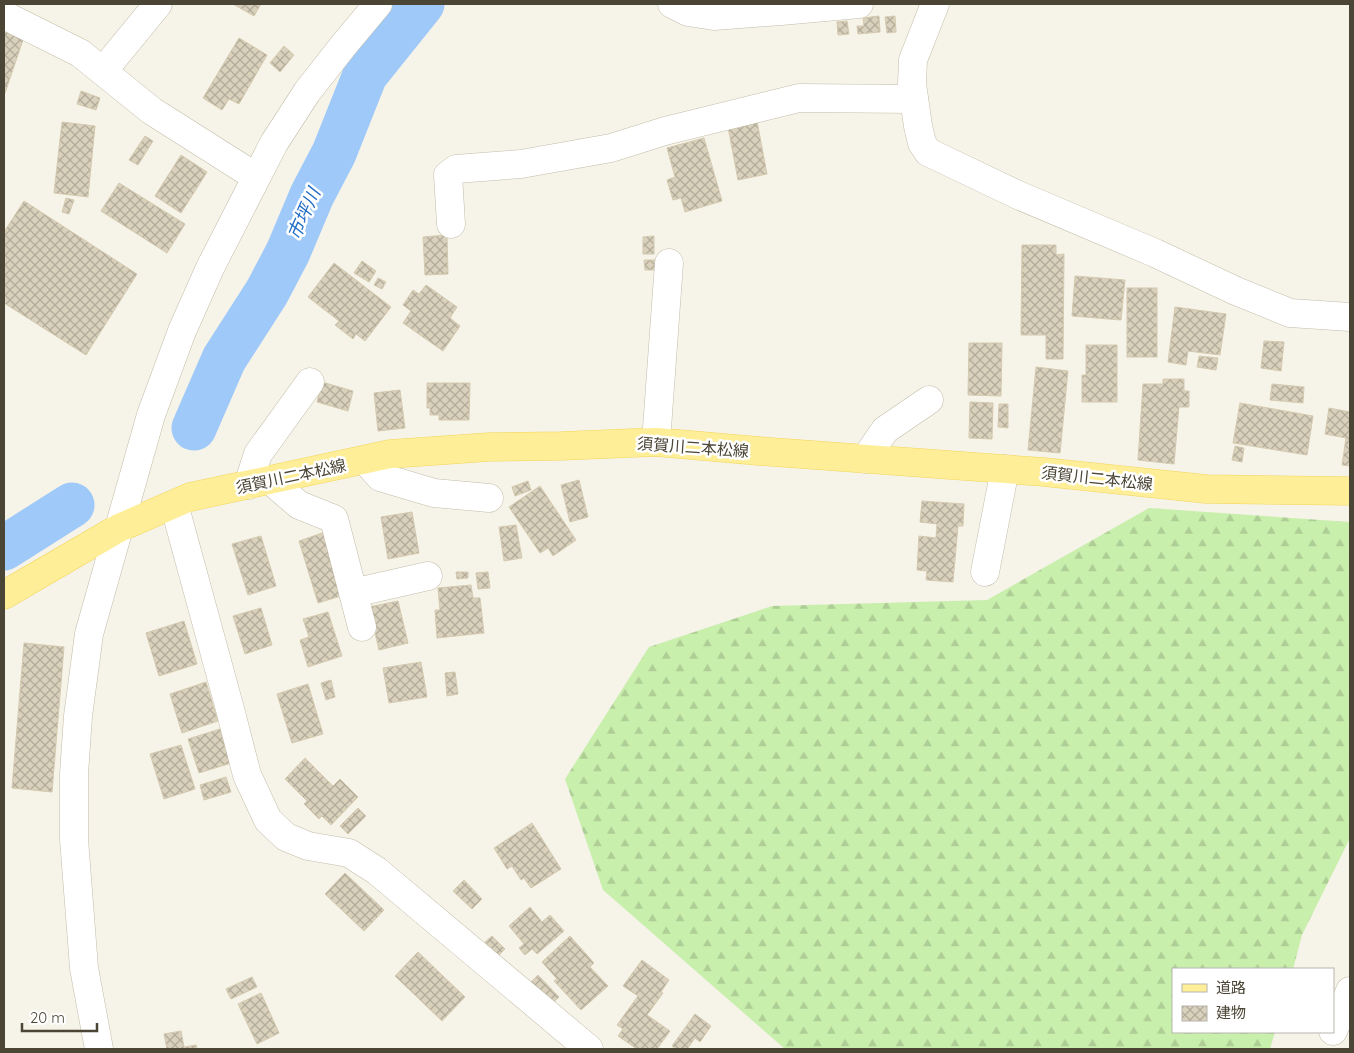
<svg xmlns="http://www.w3.org/2000/svg" width="1354" height="1053" font-family="Quicksand,'Noto Sans JP',sans-serif">
<style>
.forest{fill:url(#forest-firs)}
.lines{fill:none;stroke-linecap:round;stroke-linejoin:round}
.river{stroke:#9ec9f9;stroke-width:45}
.building{fill:url(#building-cross-hatch);stroke:#d5caaf}
.minor-casing{stroke:#c3bdaa;stroke-width:29}
.major-casing{stroke:#f2d65a;stroke-width:29}
.minor{stroke:#fff;stroke-width:28}
.major{stroke:#ffee98;stroke-width:28}
.labels{text-anchor:middle;stroke-width:5;stroke-linejoin:round;paint-order:stroke}
.street-label{font-size:16px;fill:#4b4536;stroke:#fff}
.water-label{font-size:18px;font-style:italic;fill:#216cc5;stroke:#fff}
</style>
<defs>
<pattern id="forest-firs" width="22" height="20" patternUnits="userSpaceOnUse" patternTransform="scale(1.25)"><rect width="22" height="20" fill="#c9efad"/><path d="M5 1l3.5 6h-7zM16 11l3.5 6h-7z" fill="#aece95"/></pattern>
<pattern id="building-cross-hatch" width="8" height="8" patternUnits="userSpaceOnUse" patternTransform="scale(1.25)"><rect width="8" height="8" fill="#d9d1bc"/><path d="M0 0l8 8M0 8l8-8" fill="none" stroke="#b2ab9a"/></pattern>
</defs>
<rect width="100%" height="100%" fill="#f6f3e8"/>
<polygon class="forest" points="1149,508 1350,522 1350,838 1302,935 1293,969 1173,969 1173,1032 1275,1032 1270,1049 785,1049 603,890 565,779 649,647 772,606 987,600"/>
<g class="lines">
<g class="river">
<polyline points="194,428 224,359 267,292 288,252 312,195 334,153 365,75 422,4"/>
<polyline points="4,548 72,505"/>
</g>
</g>
<g class="building">
<polygon points="233,4 261,4 254,16"/>
<polygon points="879,16 880,32 858,34 857,26 864,26 863,18"/>
<polygon points="895,16 896,32 887,33 885,17"/>
<polygon points="847,21 849,34 838,35 837,22"/>
<polygon points="4,30 24,37 5,93 4,93"/>
<polygon points="239,38 267,55 239,104 229,99 222,110 203,98"/>
<polygon points="284,46 294,55 280,72 270,63"/>
<polygon points="81,91 100,98 96,110 77,104"/>
<polygon points="757,121 767,174 738,180 728,127"/>
<polygon points="62,122 95,126 88,197 54,193"/>
<polygon points="145,136 153,141 138,165 129,160"/>
<polygon points="704,138 722,201 685,212 681,198 673,200 667,180 675,177 667,148"/>
<polygon points="181,155 207,172 181,213 155,196"/>
<polygon points="119,183 185,224 167,253 101,211"/>
<polygon points="66,198 74,200 69,214 62,212"/>
<polygon points="24,201 137,274 86,355 4,303 4,232"/>
<polygon points="447,235 448,274 425,275 423,237"/>
<polygon points="654,236 654,254 643,254 643,237"/>
<polygon points="1022,245 1056,245 1056,255 1064,254 1063,359 1046,359 1046,335 1021,335"/>
<polygon points="644,260 656,260 656,270 645,270"/>
<polygon points="362,261 376,271 369,282 354,273"/>
<polygon points="334,263 391,307 365,341 356,334 353,339 335,325 339,321 308,297"/>
<polygon points="1075,276 1125,280 1121,320 1072,316"/>
<polygon points="378,278 386,282 382,289 374,285"/>
<polygon points="426,285 457,307 450,318 460,326 443,351 403,323 411,311 403,305 413,290 419,294"/>
<rect x="1127" y="288" width="30" height="69"/>
<polygon points="1175,307 1226,314 1220,355 1188,351 1186,365 1168,362"/>
<polygon points="1264,341 1284,342 1281,371 1261,368"/>
<polygon points="969,343 1002,343 1001,396 968,395"/>
<polygon points="1086,345 1117,345 1117,402 1082,402 1082,375 1086,375"/>
<polygon points="1199,356 1218,358 1216,370 1197,367"/>
<polygon points="1036,367 1068,371 1060,453 1028,450"/>
<polygon points="1163,379 1184,379 1184,391 1189,391 1189,407 1179,407 1174,464 1138,460 1143,384 1163,384"/>
<polygon points="322,382 353,391 348,411 317,402"/>
<polygon points="427,383 470,383 469,420 439,420 439,415 430,415 430,408 427,408"/>
<polygon points="1272,384 1304,387 1303,403 1270,400"/>
<polygon points="400,390 405,428 378,431 374,393"/>
<polygon points="970,402 993,403 992,439 969,438"/>
<polygon points="1240,403 1313,416 1307,455 1233,443"/>
<polygon points="999,404 1008,404 1008,428 998,427"/>
<polygon points="1329,408 1350,412 1350,466 1342,465 1346,438 1325,434"/>
<polygon points="1235,446 1244,448 1242,462 1232,460"/>
<polygon points="579,480 588,517 570,522 561,485"/>
<polygon points="528,481 531,490 515,496 512,487"/>
<polygon points="540,486 576,540 553,556 548,548 540,553 509,507"/>
<polygon points="922,501 964,504 963,526 958,526 953,582 926,580 927,571 917,570 919,536 936,538 937,524 920,522"/>
<polygon points="412,512 419,553 388,559 381,517"/>
<polygon points="516,525 522,558 504,561 499,527"/>
<polygon points="325,532 344,595 318,603 299,541"/>
<polygon points="261,536 276,586 248,595 232,544"/>
<polygon points="456,572 468,572 468,578 457,579"/>
<polygon points="488,572 490,588 478,589 476,573"/>
<polygon points="471,585 473,598 480,598 484,633 437,638 435,610 440,610 438,588"/>
<polygon points="398,601 408,643 379,650 369,607"/>
<polygon points="261,608 272,645 245,654 233,616"/>
<polygon points="328,612 342,656 308,667 300,640 309,637 303,619"/>
<polygon points="184,621 197,664 159,676 146,633"/>
<polygon points="24,643 64,647 52,792 12,788"/>
<polygon points="421,662 427,697 389,703 383,668"/>
<polygon points="455,672 458,694 447,696 445,673"/>
<polygon points="331,680 335,697 326,700 321,683"/>
<polygon points="206,682 218,721 182,733 170,694"/>
<polygon points="308,684 323,734 292,743 277,694"/>
<polygon points="220,729 231,763 199,773 188,739"/>
<polygon points="181,745 195,789 164,799 150,754"/>
<polygon points="305,758 333,786 340,779 358,797 331,825 322,816 319,819 304,804 307,801 285,779"/>
<polygon points="226,777 231,792 204,800 200,785"/>
<polygon points="358,808 366,816 348,834 340,826"/>
<polygon points="532,823 561,869 531,888 524,878 521,880 512,866 507,869 494,848"/>
<polygon points="345,873 384,910 364,931 325,894"/>
<polygon points="464,880 482,899 472,909 453,891"/>
<polygon points="530,907 542,922 550,915 564,931 537,954 532,949 525,955 519,948 524,944 509,926"/>
<polygon points="492,936 505,949 499,955 485,942"/>
<polygon points="570,936 594,963 590,967 608,986 581,1010 554,981 557,979 542,962"/>
<polygon points="418,952 465,997 442,1021 395,976"/>
<polygon points="642,960 669,980 661,992 663,993 647,1015 670,1031 657,1049 637,1049 618,1036 623,1029 617,1025 638,996 623,986"/>
<polygon points="538,975 559,997 551,1005 531,982"/>
<polygon points="252,977 257,987 231,999 226,989"/>
<polygon points="261,993 279,1033 257,1044 238,1004"/>
<polygon points="695,1014 711,1026 700,1042 695,1038 688,1048 689,1049 676,1049 672,1046"/>
<polygon points="181,1031 184,1047 196,1045 197,1049 167,1049 164,1034"/>
</g>
<g class="lines">
<defs>
<g id="minor">
<polyline points="672,4 688,12 714,16 781,11 859,4"/>
<polyline points="935,4 913,60 912,84 918,126 922,143 928,152 1018,195 1155,253 1236,291 1290,313 1350,317"/>
<polyline points="4,15 80,53 152,111 256,177"/>
<polyline points="103,71 158,4"/>
<polyline points="451,224 448,175 456,169 521,164 611,148 665,131 799,98 914,99"/>
<polyline points="656,442 669,263"/>
<polyline points="865,459 885,430 929,400"/>
<polyline points="365,460 380,477 434,493 489,498"/>
<polyline points="270,480 299,505 334,519 362,627"/>
<polyline points="248,485 258,454 310,382"/>
<polyline points="174,504 230,709 247,775 268,820 286,837 308,846 349,853 377,871 589,1049"/>
<polyline points="985,572 1005,469"/>
<polyline points="353,593 428,576"/>
<polyline points="1333,1031 1350,991"/>
<polyline points="99,1049 84,968 74,839 74,774 78,716 89,634 151,415 182,331 210,268 274,143 307,92 343,46 378,4"/>
</g>
<polyline id="major" points="4,595 119,528 190,497 390,454 489,447 561,446 656,442 759,451 1044,472 1206,489 1350,491"/>
</defs>
<use href="#minor" class="minor-casing"/>
<use href="#major" class="major-casing"/>
<use href="#minor" class="minor"/>
<use href="#major" class="major"/>
</g>
<g class="labels">
<g class="street-label">
<text transform="translate(693 447) rotate(4)" y="6">須賀川二本松線</text>
<text transform="translate(291 476) rotate(-12)" y="6">須賀川二本松線</text>
<text transform="translate(1097 478) rotate(6)" y="6">須賀川二本松線</text>
</g>
<g class="water-label">
<text transform="translate(304 214) rotate(-66)" y="6">市坪川</text>
</g>
</g>
<rect width="1354" height="1053" fill="none" stroke="#4b4536" stroke-width="10"/>
<rect x="1172" y="968" width="162" height="65" fill="#ffffff" stroke="#b7b5af"/>
<rect x="1182" y="984" width="25" height="8" fill="#ffee98" stroke="#b7b5af"/>
<text x="1216" y="993" font-size="15" fill="#4b4536">道路</text>
<rect x="1182" y="1006" width="25" height="15" fill="url(#building-cross-hatch)" stroke="#b7b5af"/>
<text x="1216" y="1018" font-size="15" fill="#4b4536">建物</text>
<path d="M22 1023v8h75v-8" fill="none" stroke="#4b4536" stroke-width="2.5"/>
<text x="30" y="1023" font-size="15" fill="#4b4536" stroke="#ffffff" stroke-width="4" paint-order="stroke">20 m</text>
</svg>
